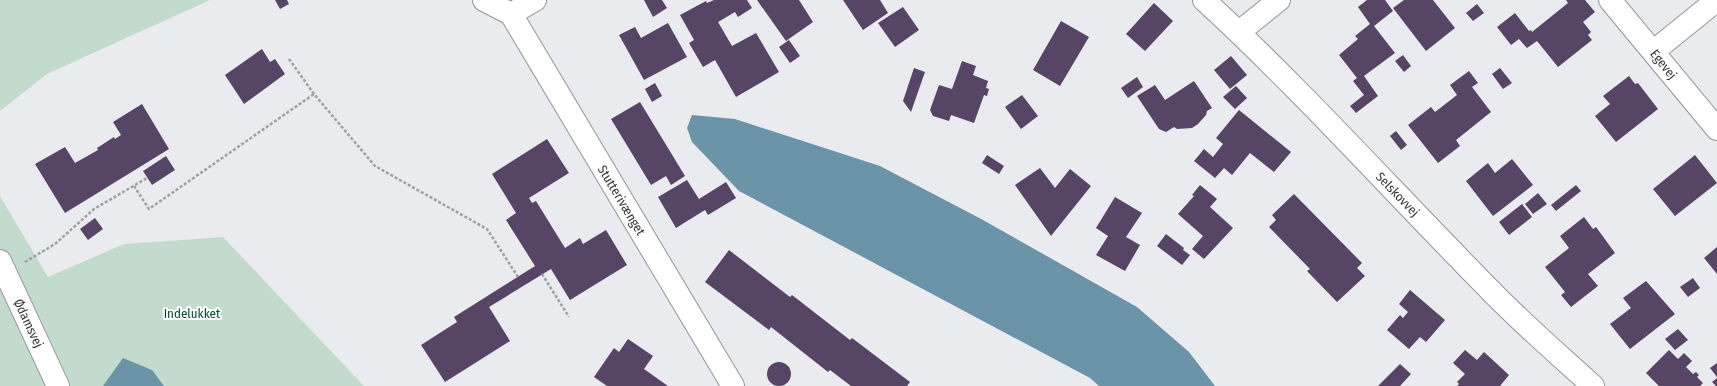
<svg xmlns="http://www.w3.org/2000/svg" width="1717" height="386" font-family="'Fira Sans Condensed',sans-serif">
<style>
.green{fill:#c3dbcd}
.water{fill:#6c94a9}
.building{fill:#564564}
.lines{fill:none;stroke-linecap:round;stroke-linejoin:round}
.street-casing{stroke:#949598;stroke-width:24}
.secondary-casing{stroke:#949598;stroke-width:24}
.path{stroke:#9fa0a2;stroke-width:2.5;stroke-dasharray:3 2;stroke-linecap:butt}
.street{stroke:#fff;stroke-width:22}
.secondary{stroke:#fff;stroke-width:22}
.labels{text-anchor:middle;stroke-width:4;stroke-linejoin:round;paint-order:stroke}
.street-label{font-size:13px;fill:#343436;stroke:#fff}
.park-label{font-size:13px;fill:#044f32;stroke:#fff}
</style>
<rect width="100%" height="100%" fill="#eaebee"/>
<g class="green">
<polygon points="0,0 210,0 47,74 0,111"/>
<polygon points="0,196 48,277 124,244 223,237 364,386 0,386"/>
</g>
<g class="water">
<polygon points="692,115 735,119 880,166 983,220 1137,307 1189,352 1215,386 1099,386 1090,378 739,191 692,142 687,128"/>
<polygon points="123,358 152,370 164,386 103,386"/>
</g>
<g class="building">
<polygon points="275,0 287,0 289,4 280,9"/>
<polygon points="644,0 662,0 667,8 653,17"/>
<polygon points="714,0 747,0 752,8 738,17 735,12 718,22 732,46 756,33 779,72 736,97 715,60 703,67 689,43 694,40 680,15 706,1 707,3"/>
<polygon points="757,0 799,0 813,22 786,41"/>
<polygon points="843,0 880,0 888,13 863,30"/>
<polygon points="1367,0 1385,0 1393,11 1374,26 1395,53 1364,76 1378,96 1356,113 1350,106 1364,95 1353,81 1357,78 1339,55 1358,39 1355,36 1370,24 1358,7"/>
<polygon points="1404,0 1433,0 1455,28 1426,51 1393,8"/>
<polygon points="1566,0 1585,0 1595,12 1583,22 1591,32 1588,35 1592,40 1558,67 1537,41 1527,48 1519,39 1511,45 1497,27 1515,13 1529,31 1531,30 1532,32 1568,3"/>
<polygon points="1154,3 1173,21 1145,51 1126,34"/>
<polygon points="1477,4 1484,13 1473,21 1466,13"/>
<polygon points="903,7 919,30 895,47 878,23"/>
<polygon points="1061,21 1089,37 1060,86 1033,70"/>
<polygon points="668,23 687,57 644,80 619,35 635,27 641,38"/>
<polygon points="789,40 800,56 790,63 779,47"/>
<polygon points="262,49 270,62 275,59 285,74 244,104 225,75"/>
<polygon points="1403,55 1411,66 1404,72 1395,61"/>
<polygon points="1231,56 1247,75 1230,89 1214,70"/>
<polygon points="962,61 976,66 973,75 988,81 986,88 989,89 987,96 984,95 974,123 951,115 949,121 933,116 930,110 939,85 952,89"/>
<polygon points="914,68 925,72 911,112 903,101"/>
<polygon points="1500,68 1512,83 1503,89 1492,74"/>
<polygon points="1469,71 1478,83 1472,87 1491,112 1456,140 1460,146 1438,163 1408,125 1431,107 1435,112 1457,95 1450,85"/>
<polygon points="1629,76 1635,84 1638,83 1658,109 1616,142 1595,116 1610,104 1603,96"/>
<polygon points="1137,77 1143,87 1128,98 1121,88"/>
<polygon points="1194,81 1212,108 1207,111 1206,115 1198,124 1192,128 1177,129 1174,127 1166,132 1159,129 1137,96 1155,85 1165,100"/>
<polygon points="655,83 662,96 652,102 645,89"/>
<polygon points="1236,86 1247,98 1235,109 1223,97"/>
<polygon points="1022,95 1038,116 1021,129 1005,107"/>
<polygon points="640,102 685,176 671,185 666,176 651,185 611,119"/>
<polygon points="142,104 169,149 65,213 35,164 65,147 75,163 98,150 97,148 114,137 115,139 121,135 113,122"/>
<polygon points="1239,110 1291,152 1274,172 1250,153 1232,175 1224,168 1215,178 1194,161 1204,149 1213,157 1223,144 1216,138"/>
<polygon points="1396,131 1407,145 1401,150 1390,136"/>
<polygon points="547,139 569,173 529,198 532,203 536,201 565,248 580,238 583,244 606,230 627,265 570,300 551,269 489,307 510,341 445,382 421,345 457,322 454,317 535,266 506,220 516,213 492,174"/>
<polygon points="987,155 1004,166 999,174 982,163"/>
<polygon points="1695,155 1717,183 1675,216 1653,189"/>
<polygon points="166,156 175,170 152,185 143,171"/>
<polygon points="1512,159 1533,185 1493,216 1466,181 1488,163 1495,173"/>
<polygon points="1040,168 1055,188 1070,169 1091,186 1051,236 1015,185"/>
<polygon points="687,180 699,199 726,182 736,198 708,215 705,210 676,228 658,197"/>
<polygon points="1200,185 1217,199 1210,207 1233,228 1204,259 1192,249 1203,236 1178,214 1194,196 1192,195"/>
<polygon points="1576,185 1581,191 1556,211 1551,205"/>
<polygon points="1538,193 1547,204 1533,214 1525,204"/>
<polygon points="1294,194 1362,263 1357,268 1365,276 1337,302 1307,271 1310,269 1269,227 1276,220 1272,215"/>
<polygon points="1115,197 1142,213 1126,237 1140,245 1125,271 1096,255 1108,236 1096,228"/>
<polygon points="1522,204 1532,217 1509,235 1499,222"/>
<polygon points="1584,217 1593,229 1596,227 1615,253 1588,274 1598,286 1571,307 1561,295 1565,292 1545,267 1569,248 1560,236"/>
<polygon points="95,218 103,229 88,240 80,229"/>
<polygon points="1166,234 1184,248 1183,250 1190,255 1182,265 1157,246"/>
<polygon points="1717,247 1717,274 1704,258"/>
<polygon points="729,250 790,297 792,295 850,340 852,338 910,382 907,386 851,386 830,370 828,372 771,327 769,330 705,282"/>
<polygon points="1693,278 1700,288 1688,297 1680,287"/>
<polygon points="1646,281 1675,314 1630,349 1610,324 1631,308 1623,298"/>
<polygon points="1410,290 1445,320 1426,342 1420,337 1409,349 1387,330 1400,315 1403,318 1408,312 1399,304"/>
<polygon points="1678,329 1688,340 1675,350 1665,339"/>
<polygon points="628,339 653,356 644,369 668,386 607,386 594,377 614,348 619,352"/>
<polygon points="1465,350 1477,360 1484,352 1509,375 1500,386 1457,386 1459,384 1457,382 1465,374 1453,363"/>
<polygon points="1669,350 1678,359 1684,353 1692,361 1686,367 1693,374 1696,372 1699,375 1697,377 1703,383 1700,386 1659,386 1646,373"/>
<circle cx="779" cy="374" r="12"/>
<polygon points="1717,363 1717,377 1710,368"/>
<polygon points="1400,364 1411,374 1400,386 1378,386"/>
<polygon points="1717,378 1717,386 1716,386 1712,382"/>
</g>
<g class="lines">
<defs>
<g id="street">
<polyline points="484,0 511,14 535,0"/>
<polyline points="1610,0 1717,129"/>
<polyline points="511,14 733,386"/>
<polyline points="1239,32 1279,0"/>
<polyline points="1654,51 1717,0"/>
<polyline points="0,261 58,386"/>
</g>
<path id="secondary" d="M1204,0C1304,92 1395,194 1491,291C1523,324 1559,355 1593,386"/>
</defs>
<use href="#street" class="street-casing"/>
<use href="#secondary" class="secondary-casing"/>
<g class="path">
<polyline points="289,59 314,94 375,166 487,229 518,277"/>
<polyline points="134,186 149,209 314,94"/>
<polyline points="25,262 55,244 94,209 147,178"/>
<polyline points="542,274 569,317"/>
</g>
<use href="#street" class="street"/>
<use href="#secondary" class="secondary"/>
</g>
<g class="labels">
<g class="street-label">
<text transform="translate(1664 64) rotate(51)" y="5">Egevej</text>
<text transform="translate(1398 194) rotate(46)" y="5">Selskovvej</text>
<text transform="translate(622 200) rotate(59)" y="5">Stutterivænget</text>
<text transform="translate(29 323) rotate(65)" y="5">Ødamsvej</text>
</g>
<g class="park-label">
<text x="192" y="318">Indelukket</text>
</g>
</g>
</svg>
